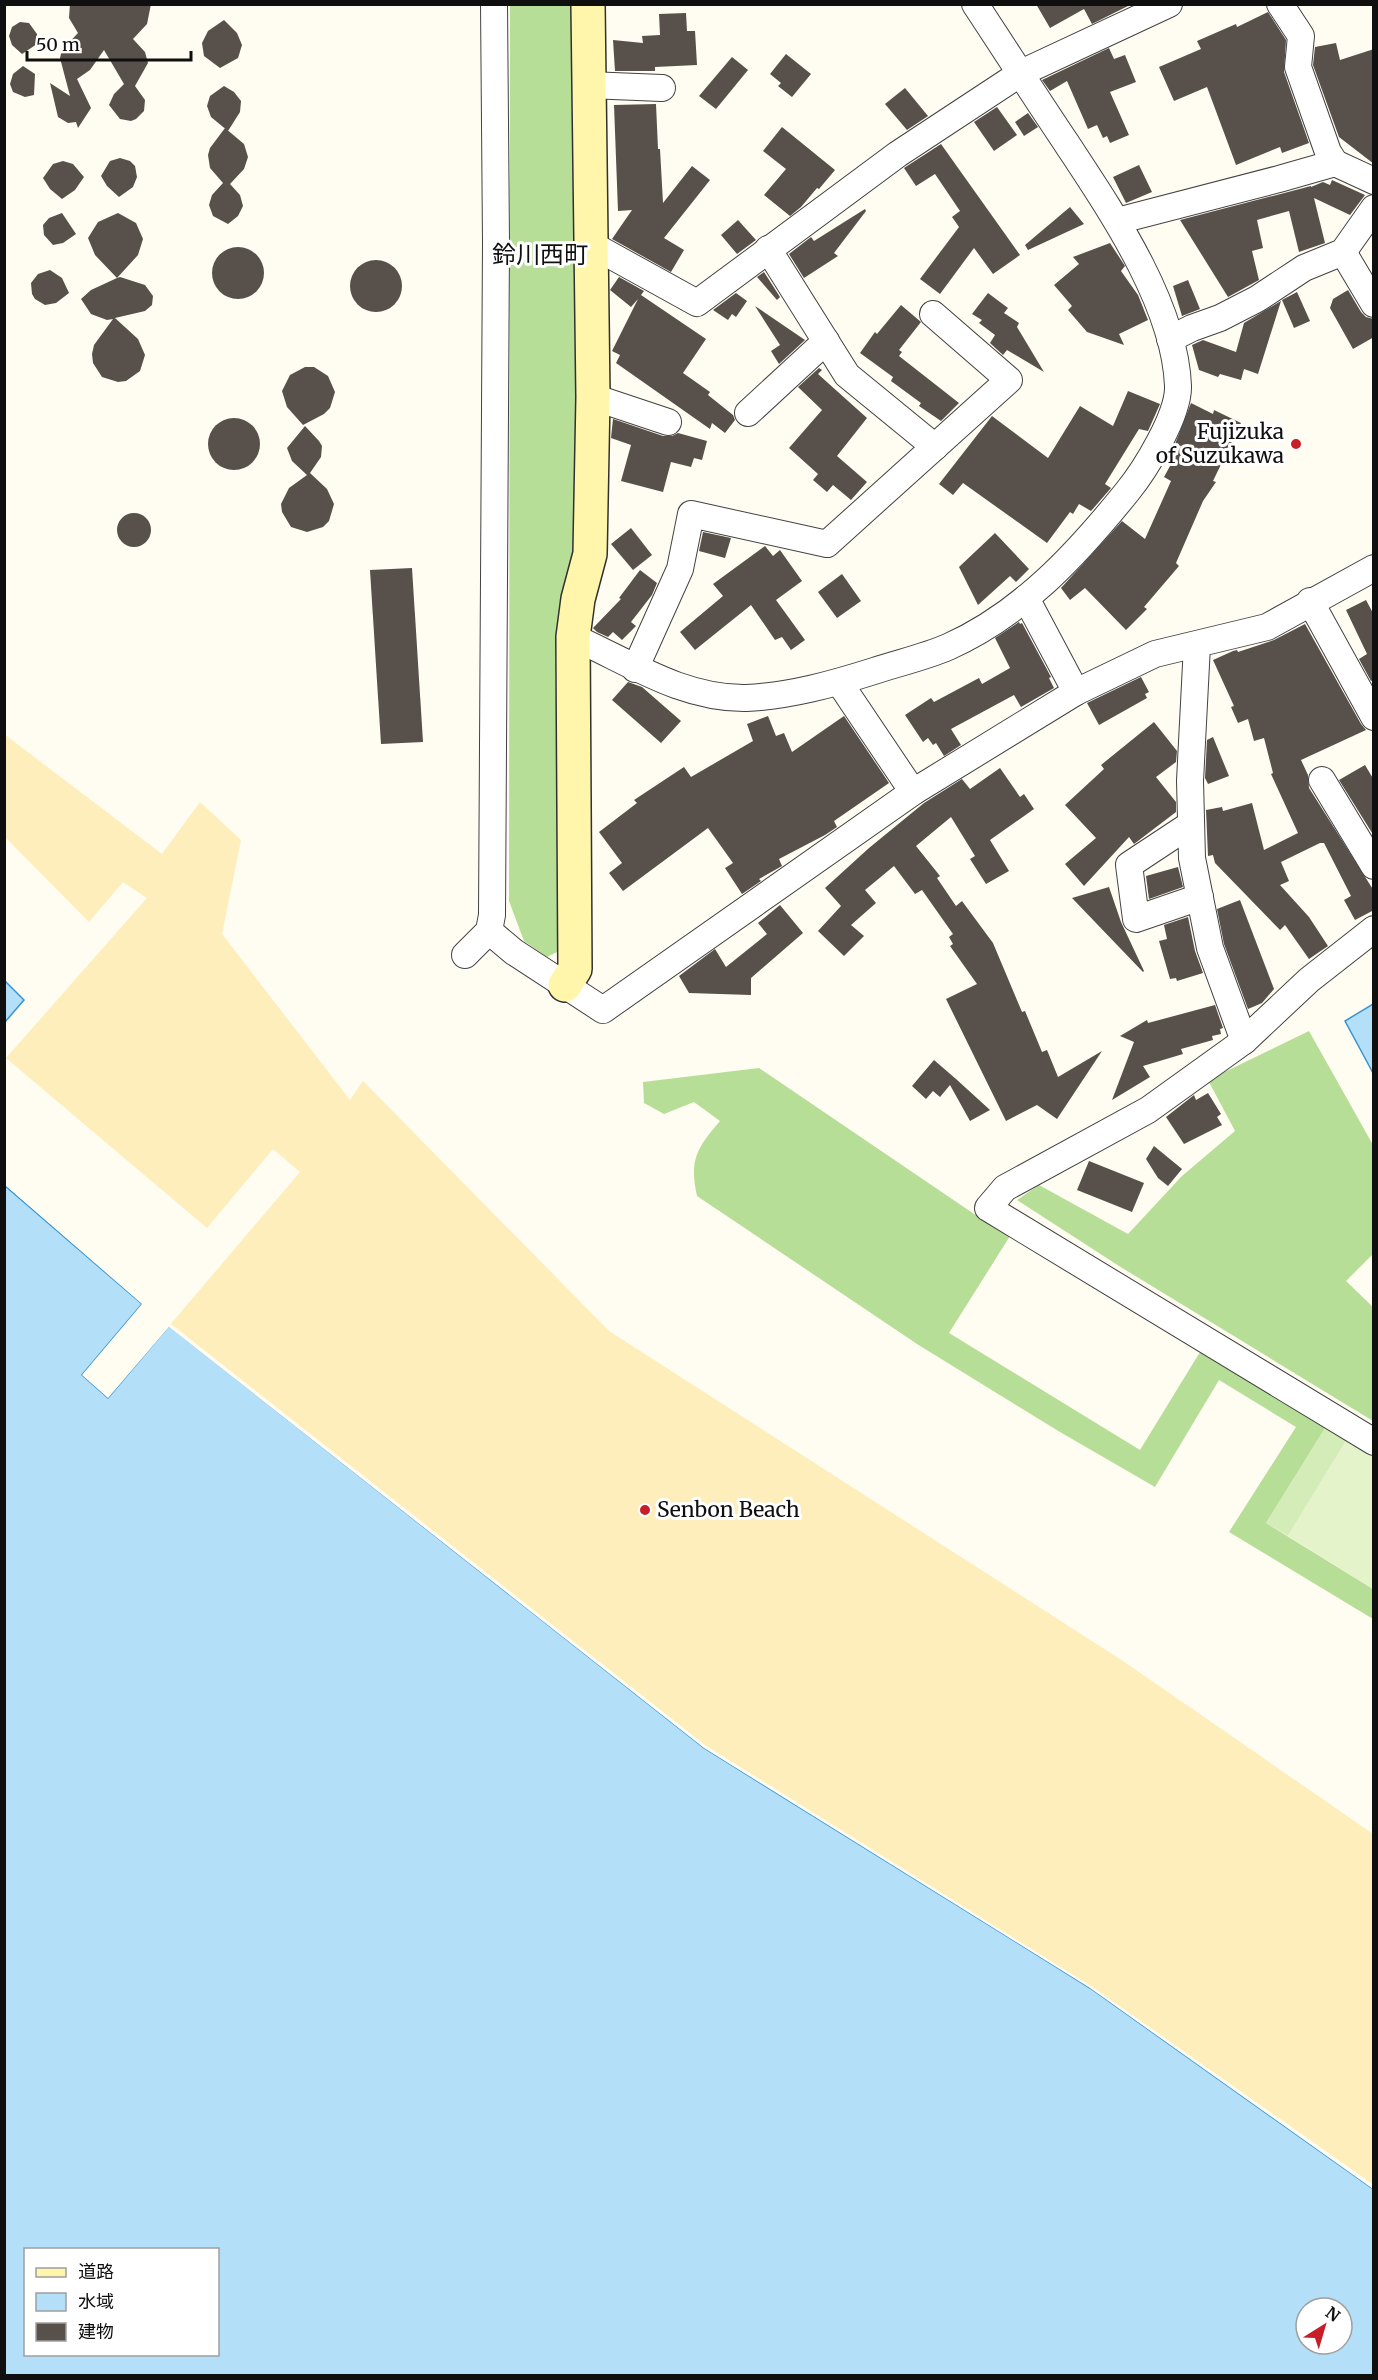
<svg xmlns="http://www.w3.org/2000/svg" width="1378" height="2380" font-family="Merriweather,'Noto Sans JP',serif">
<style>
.green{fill:#d3ecb8}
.forest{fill:#b7de97}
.sand{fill:#fdeebb}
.pitch{fill:#e5f3cb}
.water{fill:#b3dff9;stroke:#3695d4;stroke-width:1.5;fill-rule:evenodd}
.pier{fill:#fffcf1}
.building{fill:#58504b}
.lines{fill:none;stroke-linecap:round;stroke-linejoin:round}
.street-casing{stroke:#424242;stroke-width:28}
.secondary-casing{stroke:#313131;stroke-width:36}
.street{stroke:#fff;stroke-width:26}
.secondary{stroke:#fff6ac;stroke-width:33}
.poi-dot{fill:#c71f28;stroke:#fff;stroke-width:2}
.labels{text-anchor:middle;stroke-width:6;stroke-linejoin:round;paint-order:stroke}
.poi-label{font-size:21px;fill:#0f0f0f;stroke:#fff;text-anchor:end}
.quarter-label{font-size:24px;fill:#0f0f0f;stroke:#fff}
</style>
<rect width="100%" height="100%" fill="#fffcf1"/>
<polygon class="green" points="1325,1428 1346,1441 1288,1536 1266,1523"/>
<g class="forest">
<polygon points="510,5 573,5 576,548 561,601 555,649 561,950 547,957 524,941 509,901"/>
<polygon points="1309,1031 1373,1145 1373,1254 1346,1281 1373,1307 1373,1421 1119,1266 1017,1200 1039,1185 1128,1234 1182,1176 1235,1131 1208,1080"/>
<path d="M759,1068L980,1218L1010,1236L949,1333L1140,1450L1200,1352L1325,1428L1266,1523L1373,1589V1619L1229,1532L1296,1427L1219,1380L1155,1487L1060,1432L917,1344L697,1196C689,1160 697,1148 720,1121L694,1102L664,1114L644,1103L643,1082Z"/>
</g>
<polygon class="sand" points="4,734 162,854 200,802 241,840 222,934 350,1100 363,1081 609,1331 1123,1661 1373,1834 1373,2189 704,1748 169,1326 300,1172 273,1149 207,1228 6,1058 147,898 123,882 89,922 5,837"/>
<polygon class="pitch" points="1346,1441 1373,1457 1373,1589 1288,1536"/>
<g class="water">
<polygon points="5,981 24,1000 5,1022"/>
<polygon points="1373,1004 1373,1073 1345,1021"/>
<path d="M4,1185L142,1304L82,1375L108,1398L169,1326L704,1748L1090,1988L1373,2189V2375H5ZM26,2250H218V2354H26ZM1306,2308H1342V2344H1306Z"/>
</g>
<polygon class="pier" points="4,1182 145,1303 144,1306 86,1375 108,1394 167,1325 171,1324 705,1745 1091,1986 1374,2185 1373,2189 1090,1988 704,1748 169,1327 108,1398 82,1375 142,1304 5,1185"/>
<g class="building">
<polygon points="70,4 151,4 147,24 133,39 145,52 148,63 135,86 145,100 144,111 136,119 131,121 120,119 109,105 114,94 124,84 104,50 90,70 77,79 91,108 78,128 76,122 68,123 58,117 50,83 70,96 60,58 62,50 78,33 69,18"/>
<polygon points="1036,4 1132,4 1092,24 1084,9 1050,28"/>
<polygon points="1268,12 1286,40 1284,72 1309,143 1282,153 1280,147 1236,165 1207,87 1174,101 1159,67 1201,49 1197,41 1236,24 1237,27"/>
<polygon points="686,13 687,31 695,31 697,65 655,67 655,71 615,71 613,40 643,43 642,36 660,35 659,14"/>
<polygon points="224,20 237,33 242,45 238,58 220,68 204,56 202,43 208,31"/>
<polygon points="20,22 29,23 37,34 37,44 22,54 12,45 9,36 12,27"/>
<polygon points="1336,43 1340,60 1374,49 1374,164 1339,137 1313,65 1315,47"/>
<polygon points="1109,48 1114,59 1125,55 1136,82 1110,92 1129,135 1110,143 1107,136 1103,138 1097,125 1088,129 1067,81 1050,91 1042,80"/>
<polygon points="786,54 811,74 792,97 778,86 781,83 770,74"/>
<polygon points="732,57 748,70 716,109 699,96"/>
<polygon points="23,66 35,74 34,95 25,97 13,92 10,84 13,74"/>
<polygon points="224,86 234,92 241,101 240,112 228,131 211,117 207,106 210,96"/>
<polygon points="905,88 928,116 907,130 885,104"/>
<polygon points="656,104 658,149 660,149 663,203 692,166 710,180 664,238 684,250 671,272 612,239 632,210 618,211 614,105"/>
<polygon points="997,107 1017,135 994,151 974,122"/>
<polygon points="1028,113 1038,127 1024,136 1015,122"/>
<polygon points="782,127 835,170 819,189 817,188 801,207 790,216 764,195 786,169 763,151"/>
<polygon points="225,128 244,144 248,157 244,169 230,184 240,195 243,206 238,216 228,224 213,216 209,205 212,195 223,183 210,168 208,155 210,148"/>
<polygon points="941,144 1020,255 993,274 974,248 940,294 920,279 959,227 952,217 960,211 935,174 916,186 904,168"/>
<polygon points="120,158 130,161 135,166 137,177 133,187 119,197 107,186 101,176 110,161"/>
<polygon points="63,161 73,164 84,177 75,190 62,199 50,189 43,178 53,164"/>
<polygon points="1139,165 1152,192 1126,203 1113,177"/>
<polygon points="1332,180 1365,195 1350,215 1314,198 1325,243 1299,252 1289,211 1257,220 1263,248 1252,251 1259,280 1228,297 1180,220 1311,186 1311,187 1323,182 1330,185"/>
<polygon points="1070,207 1084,224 1028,250 1025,245"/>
<polygon points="865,209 866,211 834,253 838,256 804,278 789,254 811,237 814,241"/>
<polygon points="62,213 76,234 63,243 53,245 44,235 43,225 49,218"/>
<polygon points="118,213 136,223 143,239 138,255 117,278 120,277 145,285 153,296 152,305 145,311 115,318 138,339 145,355 140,371 126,381 118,382 102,377 93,363 92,354 94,345 113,319 107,320 91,314 81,299 91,290 117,278 95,255 88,238 98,222"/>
<polygon points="738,220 756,240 737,254 721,235"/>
<polygon points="1110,243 1125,266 1121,271 1138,295 1148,320 1119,334 1124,345 1087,332 1068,310 1072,306 1054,285 1079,264 1073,257"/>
<circle cx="238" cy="273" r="26"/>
<circle cx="376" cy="286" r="26"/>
<polygon points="50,270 62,278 69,293 56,303 45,305 35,299 32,294 31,283 38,274"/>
<polygon points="764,272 780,297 777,300 757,277"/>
<polygon points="619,277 644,291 641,295 706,339 683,373 710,392 708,395 733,415 735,420 725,433 712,423 710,429 616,363 620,355 612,351 638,299 631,307 610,290"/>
<polygon points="1188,280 1200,309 1182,316 1173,286"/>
<polygon points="1348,290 1361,312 1366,317 1374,319 1374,337 1353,349 1330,308 1333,299"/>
<polygon points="1297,292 1310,321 1294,328 1282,300"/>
<polygon points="736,293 747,301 736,317 732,314 728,320 713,310"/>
<polygon points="988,293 1008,308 1004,313 1019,323 1017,327 1044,372 1007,350 1003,355 990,343 995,335 979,323 982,320 972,314"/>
<polygon points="1281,301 1258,374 1244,369 1241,380 1220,374 1218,377 1199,370 1192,345 1203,340 1236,352 1244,323"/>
<polygon points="901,305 921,322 899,350 902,352 899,356 959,403 941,421 919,406 921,403 891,381 893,377 860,353 875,332 877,334"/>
<polygon points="755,306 805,340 779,364 771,351 780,345"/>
<polygon points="305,367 314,367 328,376 335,392 330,408 324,414 303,425 287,407 282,391 290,375"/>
<polygon points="819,368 822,370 818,374 867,418 837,456 867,482 851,500 833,485 827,492 813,480 818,474 789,448 822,410 798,387"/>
<polygon points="1128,391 1160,404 1148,431 1139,429 1105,484 1111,488 1091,511 1079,504 1073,514 1070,512 1047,543 963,483 953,495 939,484 992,416 1048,458 1080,406 1113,426"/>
<polygon points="1191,403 1213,414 1214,410 1241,423 1213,481 1216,482 1203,501 1176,563 1179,566 1144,607 1147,609 1126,630 1085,588 1070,600 1061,588 1122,521 1145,539 1171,481 1164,477 1181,446 1175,444"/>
<circle cx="234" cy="444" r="26"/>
<polygon points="613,419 663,436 672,436 678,433 707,441 702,460 694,458 691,467 671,462 663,492 621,481 631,445 611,438"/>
<polygon points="305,426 319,441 322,446 321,457 310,473 327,489 334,504 329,521 323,527 307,532 291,527 282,512 281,504 289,488 307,475 292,461 287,448"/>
<circle cx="134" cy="530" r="17"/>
<polygon points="631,528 652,555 633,570 611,544"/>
<polygon points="703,532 731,538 725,558 699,551"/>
<polygon points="995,533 1029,569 1016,582 1010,576 978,605 959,567"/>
<polygon points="765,546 773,556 780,550 802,581 776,600 805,640 791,650 782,637 775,640 751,605 695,650 680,632 723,596 713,584"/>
<polygon points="412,568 423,742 381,744 370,570"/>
<polygon points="640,570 657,583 652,595 631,622 636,626 622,640 613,632 608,637 597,632 593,628 621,599 619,598"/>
<polygon points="842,574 861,601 837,618 818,592"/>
<polygon points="1366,600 1374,615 1374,680 1371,681 1359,659 1367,654 1346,610"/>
<polygon points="1019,622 1020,624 1022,623 1051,677 1049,678 1054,688 1021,707 1014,695 951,729 961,745 944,756 936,743 933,745 928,738 923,742 905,715 931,698 934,702 979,678 982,684 1010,668 995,638"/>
<polygon points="1305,624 1361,724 1366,730 1301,760 1308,775 1309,788 1374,891 1374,910 1355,920 1344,900 1351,896 1324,843 1320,843 1281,862 1289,881 1280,885 1309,917 1328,946 1309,959 1285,925 1280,930 1215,863 1213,855 1208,856 1206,810 1222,807 1223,811 1252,803 1264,850 1298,833 1271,774 1273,773 1264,738 1254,741 1248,719 1238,723 1231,707 1234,706 1213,660 1233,651 1237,650 1238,652 1274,640"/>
<polygon points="1141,677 1149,692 1145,694 1147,698 1099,725 1087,703"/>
<polygon points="628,682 642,687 681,721 661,743 612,700"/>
<polygon points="768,716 776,736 784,733 792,752 844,716 889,783 834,821 837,827 825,835 779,859 782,866 759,879 761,881 742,894 725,868 733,863 708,828 623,891 609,873 622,863 599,832 637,803 634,800 684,767 691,777 753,741 747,724"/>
<polygon points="1154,722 1177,751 1176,762 1156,777 1176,802 1176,812 1134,844 1129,837 1084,886 1065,864 1096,838 1065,805 1104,769 1101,765"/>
<polygon points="1213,737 1229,776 1208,784 1205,778 1207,740"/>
<polygon points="1365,765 1374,780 1374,836 1339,780"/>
<polygon points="1000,768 1020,797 1024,794 1034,809 990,840 1009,871 986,884 970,859 975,856 951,817 916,846 940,876 937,878 956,906 962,901 993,943 1022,1012 1025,1011 1042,1052 1047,1050 1058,1077 1102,1051 1057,1119 1037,1105 1006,1121 946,999 977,984 950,946 953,944 949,937 953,934 922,890 915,894 894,866 865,890 876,903 851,925 864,936 844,956 818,931 841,906 825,888 869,848 924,803 962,779 970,789"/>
<polygon points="1178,867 1183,887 1149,899 1146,876"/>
<polygon points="1109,887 1121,922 1144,971 1143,972 1072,898"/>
<polygon points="1240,900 1274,989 1262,1003 1248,1009 1224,944 1217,909"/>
<polygon points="780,905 803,933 751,978 751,995 689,993 679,976 715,949 726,967 767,934 758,923"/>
<polygon points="1188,917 1195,951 1203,973 1177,981 1176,978 1170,979 1159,941 1167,939 1164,925"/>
<polygon points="1215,1005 1223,1028 1220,1029 1221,1034 1212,1036 1213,1040 1181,1049 1183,1054 1143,1066 1150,1077 1112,1100 1134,1042 1120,1036 1147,1020 1148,1023"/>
<polygon points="934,1060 956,1079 990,1110 970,1121 950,1085 940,1097 933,1091 926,1099 912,1086"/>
<polygon points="1208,1093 1221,1114 1217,1117 1222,1125 1184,1144 1166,1117 1194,1095 1196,1100"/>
<polygon points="1154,1146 1182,1169 1168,1186 1158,1178 1146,1159"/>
<polygon points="1089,1161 1144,1183 1132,1212 1077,1190"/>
</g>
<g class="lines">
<defs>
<g id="street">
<polyline points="1280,4 1301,36 1298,67 1328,152 1335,163"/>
<polyline points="588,85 662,88"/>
<polyline points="1117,221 1279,179 1335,163 1374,181"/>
<polyline points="592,245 697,303 898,154 1021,73 1169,4"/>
<polyline points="768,249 847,375 935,447"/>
<polyline points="1343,252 1374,304"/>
<polyline points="1170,339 1192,328 1220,318 1257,299 1304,268 1343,252 1374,208"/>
<polyline points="593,397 668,422"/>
<polyline points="748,413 826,341"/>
<polyline points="1026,598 1076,692"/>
<polyline points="1310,601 1374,717"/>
<path d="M573,637C629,662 682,699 746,698C790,696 833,684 874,671C898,663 925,657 948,647C1022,614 1077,554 1127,492C1145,470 1179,415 1178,386C1175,304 1111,211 1067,144C1036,98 1006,51 975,4"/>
<polyline points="1197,645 1190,781 1192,858 1210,948 1244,1041"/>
<polyline points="635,669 680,569 691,514 827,544 1009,380 933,314"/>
<polyline points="839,682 913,792"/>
<polyline points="1322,780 1374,866"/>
<polyline points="1191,824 1129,865 1136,919 1200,897"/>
<polyline points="1374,929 1309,980 1244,1041 1148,1110 1005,1188 988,1208 1374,1442"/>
<polyline points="489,931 514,952 603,1010 913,792 1076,692 1155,654 1267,627 1374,568"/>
<polyline points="465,955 489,931 492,915 496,243 494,4"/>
</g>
<polyline id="secondary" points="565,985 575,969 573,637 578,599 590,554 593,397 588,4"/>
</defs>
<use href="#street" class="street-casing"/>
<use href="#secondary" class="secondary-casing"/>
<use href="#street" class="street"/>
<use href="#secondary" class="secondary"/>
</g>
<g class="poi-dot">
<circle cx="1296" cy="444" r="6"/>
<circle cx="645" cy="1510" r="6"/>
</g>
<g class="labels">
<g class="poi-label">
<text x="1284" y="439">Fujizuka<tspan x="1284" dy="24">of Suzukawa</tspan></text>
<text x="657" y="1517" text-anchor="start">Senbon Beach</text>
</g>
<g class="quarter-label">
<text x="540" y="263">鈴川西町</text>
</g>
</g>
<rect width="1378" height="2380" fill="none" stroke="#0f0f0f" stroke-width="12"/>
<rect x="24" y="2248" width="195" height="108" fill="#ffffff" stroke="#9f9f9f" stroke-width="1.5"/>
<rect x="36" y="2268" width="30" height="9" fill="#fff6ac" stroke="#9f9f9f" stroke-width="1.5"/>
<text x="78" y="2278" font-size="18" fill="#0f0f0f">道路</text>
<rect x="36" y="2293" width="30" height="18" fill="#b3dff9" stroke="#9f9f9f" stroke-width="1.5"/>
<text x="78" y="2308" font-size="18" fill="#0f0f0f">水域</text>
<rect x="36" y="2323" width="30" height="18" fill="#58504b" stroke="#9f9f9f" stroke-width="1.5"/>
<text x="78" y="2338" font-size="18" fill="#0f0f0f">建物</text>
<g transform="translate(1324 2326) rotate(37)"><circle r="28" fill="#ffffff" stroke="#9f9f9f" stroke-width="1.5"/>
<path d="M0-4.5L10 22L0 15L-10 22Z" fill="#c71f28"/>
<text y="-9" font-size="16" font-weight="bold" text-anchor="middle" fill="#0f0f0f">N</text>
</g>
<path d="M27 51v9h164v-9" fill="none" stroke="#0f0f0f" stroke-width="3"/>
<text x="36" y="51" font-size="18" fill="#0f0f0f" stroke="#ffffff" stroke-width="4.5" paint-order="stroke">50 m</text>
</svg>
